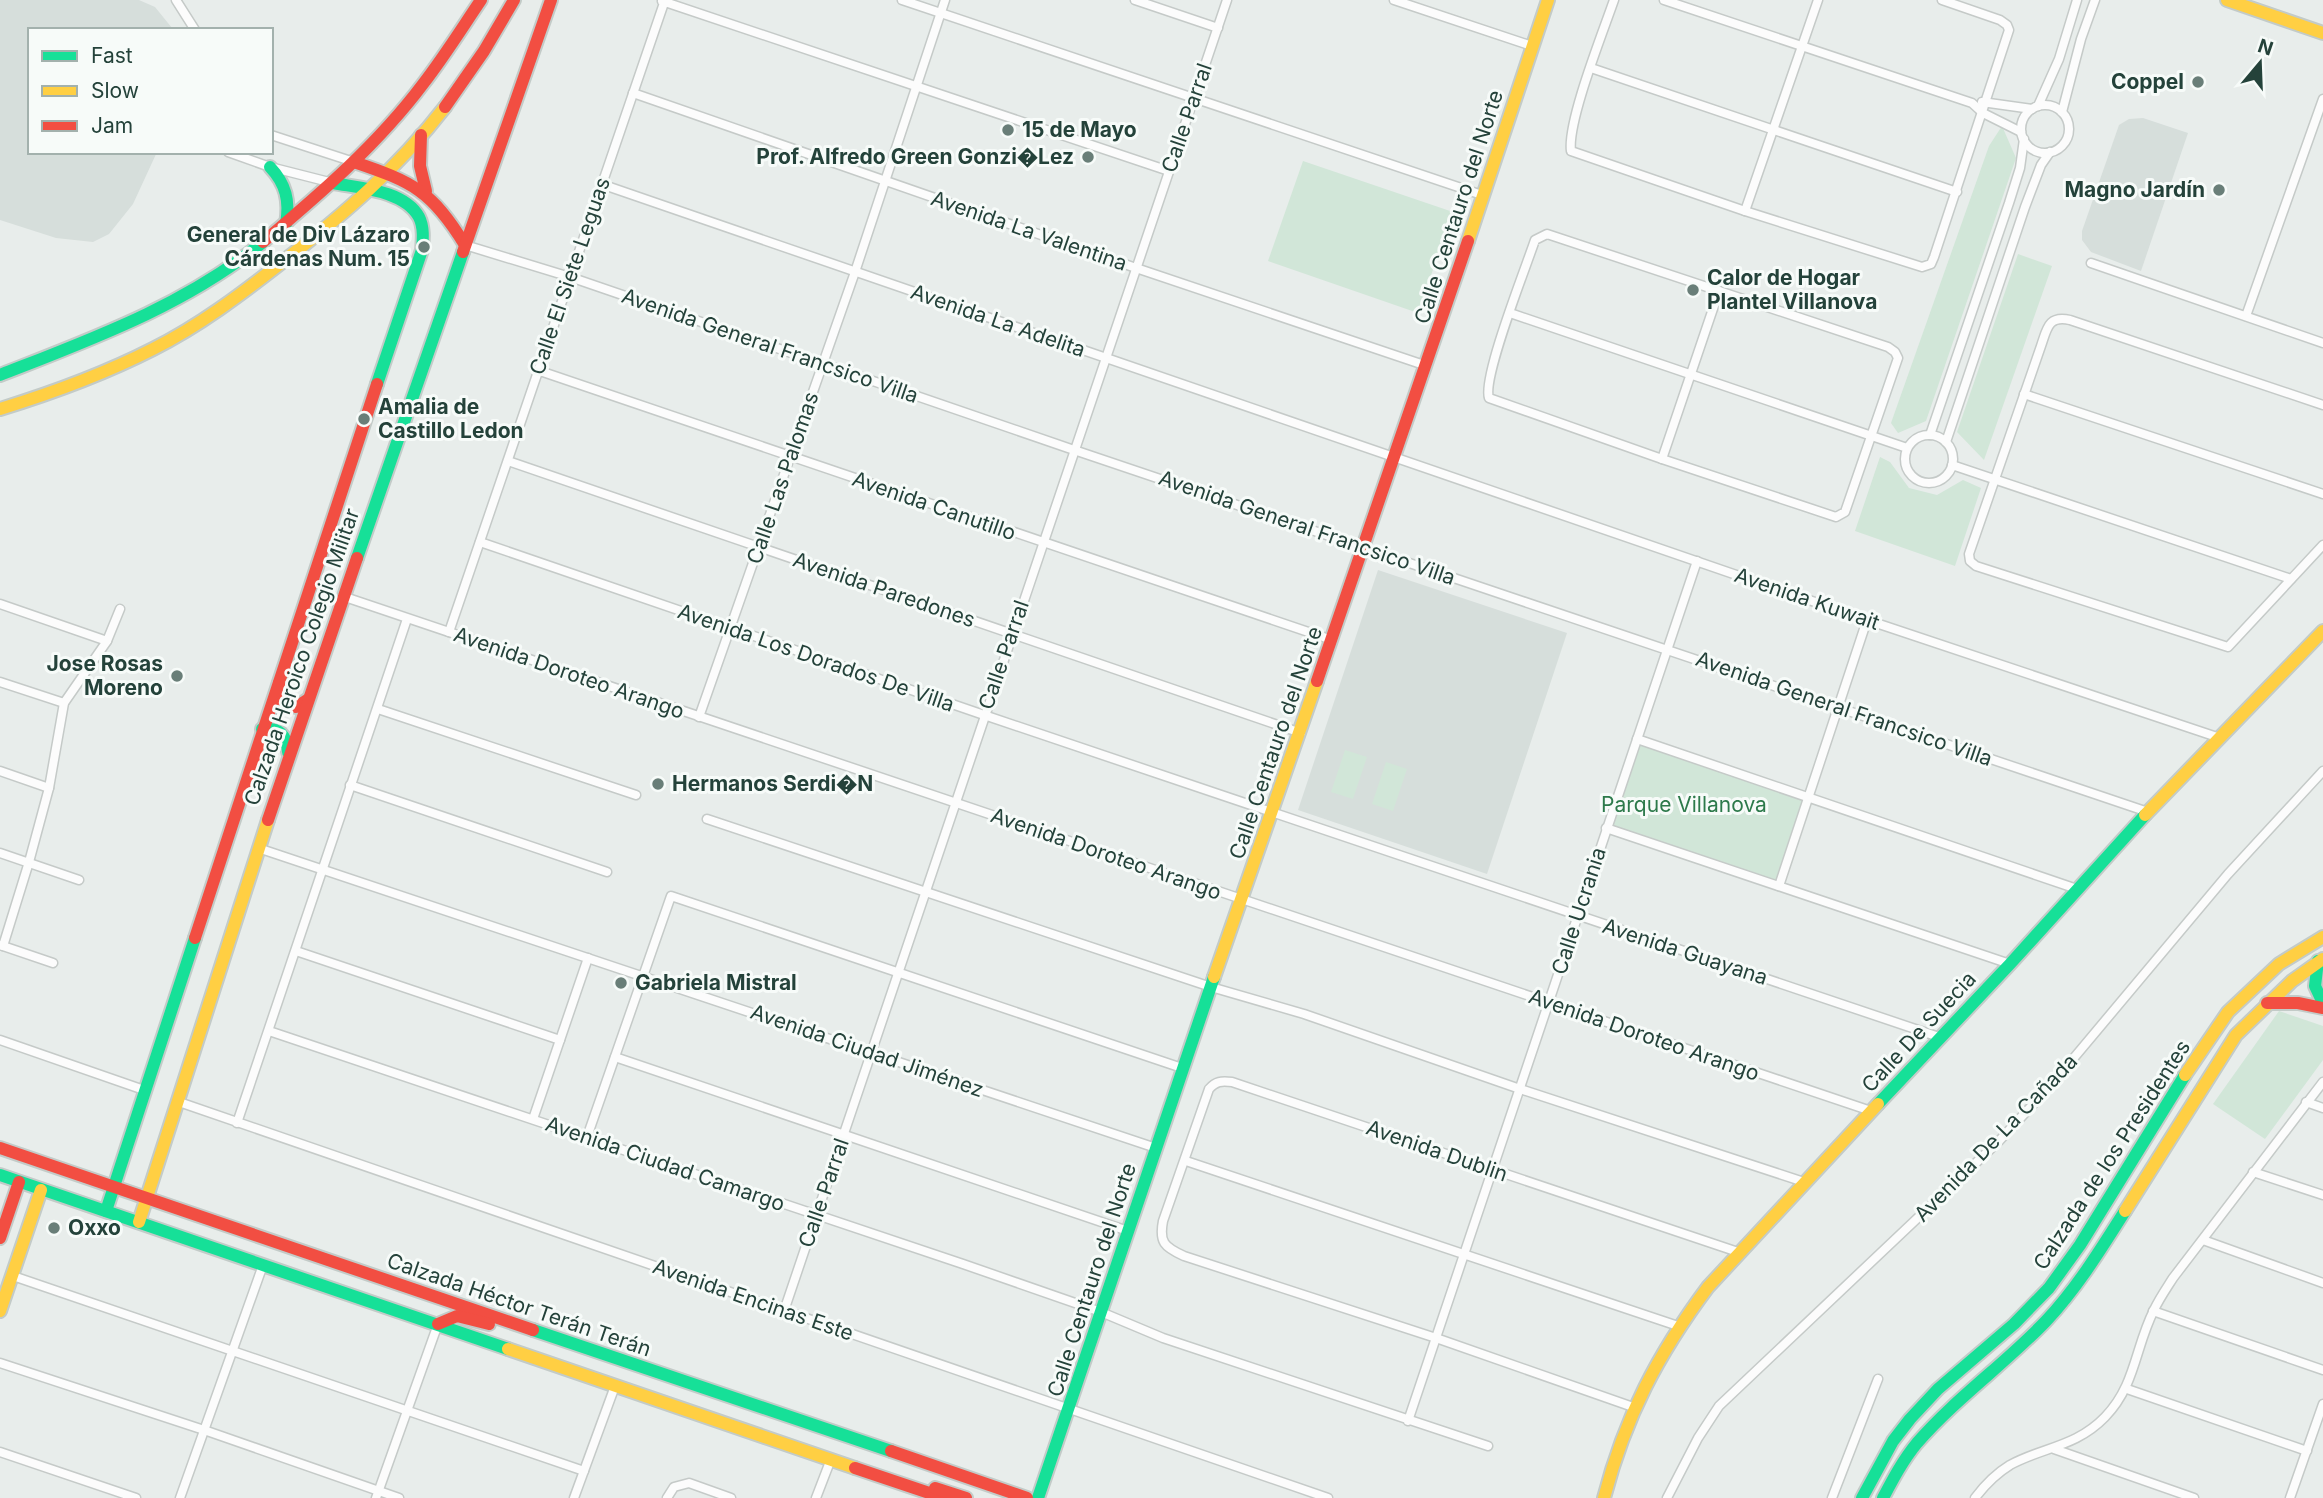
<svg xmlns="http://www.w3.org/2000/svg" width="2323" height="1498" font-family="Inter,sans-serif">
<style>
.built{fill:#d6dedb}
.green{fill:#d1e6d8}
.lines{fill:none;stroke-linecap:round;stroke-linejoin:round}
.street-casing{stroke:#c5cac8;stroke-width:11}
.fast-casing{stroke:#c3cbc8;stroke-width:16}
.slow-casing{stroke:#c3cbc8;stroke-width:16}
.jam-casing{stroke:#c3cbc8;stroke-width:16}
.street{stroke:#fcfcfc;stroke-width:8}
.fast{stroke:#16e098;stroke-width:12}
.slow{stroke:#ffcf43;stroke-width:12}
.jam{stroke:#f24e42;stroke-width:12}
.poi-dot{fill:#697e78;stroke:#f7fbf9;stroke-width:2.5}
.labels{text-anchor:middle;stroke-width:6;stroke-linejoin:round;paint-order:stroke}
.poi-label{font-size:21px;font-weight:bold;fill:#24423a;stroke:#f7fbf9;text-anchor:start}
.street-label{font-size:21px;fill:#24423a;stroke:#f7fbf9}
.park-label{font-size:21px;fill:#2d7a4b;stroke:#f7fbf9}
</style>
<rect width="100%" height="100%" fill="#e8edeb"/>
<g class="built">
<polygon points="0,0 139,0 155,7 172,28 172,30 30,30 30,152 157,152 133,204 109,234 93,242 56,238 0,220"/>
<polygon points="2143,118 2188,133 2141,271 2091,252 2082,240 2082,231 2119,125 2129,119"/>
<polygon points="1378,570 1567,633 1487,874 1298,810"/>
</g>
<g class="green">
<polygon points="2002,126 2016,158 1926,421 1898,433 1891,423 1989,146"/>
<polygon points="1303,161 1453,212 1418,313 1268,261"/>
<polygon points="2018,254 2052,266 1984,460 1957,432"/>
<polygon points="1880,457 1890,462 1909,488 1937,495 1963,480 1981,488 1955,566 1855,531"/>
<polygon points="1637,740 1807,799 1778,885 1607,827"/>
<polygon points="1345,750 1367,757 1353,799 1331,792"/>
<polygon points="1386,762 1407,769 1393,811 1372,804"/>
<polygon points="2279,1011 2323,1026 2323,1060 2265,1139 2213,1104"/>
</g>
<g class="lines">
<defs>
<g id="street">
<polyline points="176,0 195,30"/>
<polyline points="902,0 1482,195"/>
<polyline points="1135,0 1218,28"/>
<polyline points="1394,0 1532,46"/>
<path d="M1614,0C1603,32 1567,122 1571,151L1745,211L1922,267L1931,264L1934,257L2009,30L2007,25L2000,20L1942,0"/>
<polyline points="1664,0 1972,103 1983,113 2021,132"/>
<polyline points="662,1 1169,171"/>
<polyline points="1591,68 1957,192"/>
<polyline points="633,93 1136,268 1427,366"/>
<polyline points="1982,102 2032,109"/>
<circle cx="2045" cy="129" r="24"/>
<polyline points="2038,106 2059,59 2077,0"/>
<polyline points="2062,112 2081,39 2095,0"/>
<polyline points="271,135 354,162"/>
<polyline points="228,152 270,167 333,183"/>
<polyline points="601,184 1867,620 2220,738"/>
<polyline points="1745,211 1818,0"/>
<path d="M1547,234L1888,347L1895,352L1898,358L1845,512L1836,517L1662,459L1489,398C1482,378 1526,267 1535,240Z"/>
<polyline points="465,245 570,277 1074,450 2148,812"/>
<polyline points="2091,263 2323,343"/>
<polyline points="1510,313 1907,448"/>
<polyline points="2246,316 2323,99"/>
<polyline points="537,370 1332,640"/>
<polyline points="2024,394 2323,494"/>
<path d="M2323,405L2070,320C2048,315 2047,329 2041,346L1969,554L1970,561L1976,566L2228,647L2323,545"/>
<circle cx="1929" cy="459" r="24"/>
<polyline points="1930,435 2009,203 2020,168 2024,139"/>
<polyline points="1946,442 2025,207 2041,165 2050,152"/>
<polyline points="1662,459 1719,291"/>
<polyline points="508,461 1301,733"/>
<polyline points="1952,465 2291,579"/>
<polyline points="480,542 984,715 1939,1037"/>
<polyline points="342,596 1871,1111"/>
<polyline points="0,604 107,641"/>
<polyline points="449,632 665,0"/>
<polyline points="0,682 64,703"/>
<polyline points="378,709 636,795"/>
<polyline points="699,717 855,272 945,0"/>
<polyline points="1637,739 2077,889"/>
<polyline points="0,771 49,788"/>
<polyline points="350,785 607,872"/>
<polyline points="707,819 1211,987 1304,1014 1520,1089 1804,1182"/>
<polyline points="1606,828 2010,964"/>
<polyline points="258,848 1156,1148"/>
<polyline points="0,853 79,880"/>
<polyline points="1779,886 1867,620"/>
<polyline points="0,945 53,963"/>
<polyline points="3,946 29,862 49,788 64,703 107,641 120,609"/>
<polyline points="296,951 560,1040"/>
<polyline points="269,1031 963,1264 1101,1312 1163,1338 1488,1446"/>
<polyline points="0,1040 144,1090"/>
<polyline points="615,1057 1128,1231"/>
<polyline points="179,1102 1328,1498"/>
<polyline points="2306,1102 2323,1108"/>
<polyline points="533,1119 588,958"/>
<polyline points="237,1123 407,619"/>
<polyline points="587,1137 671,896 1182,1068"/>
<polyline points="1186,1161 1678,1326"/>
<polyline points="2253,1172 2323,1195"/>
<polyline points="2203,1240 2323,1283"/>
<polyline points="13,1276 584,1471"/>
<polyline points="784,1311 1227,0"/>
<polyline points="2153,1311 2323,1370"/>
<polyline points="0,1363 204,1430 399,1498"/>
<polyline points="2127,1389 2307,1451"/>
<path d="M1633,1407L1436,1338L1184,1256C1164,1247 1159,1242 1163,1221L1209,1089C1216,1081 1221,1081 1232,1082L1738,1252"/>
<polyline points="1408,1421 1697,561"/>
<polyline points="2054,1449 2194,1498"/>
<polyline points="0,1452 136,1498"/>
<polyline points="180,1498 263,1265"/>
<polyline points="376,1498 438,1324"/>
<polyline points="574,1498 615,1386"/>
<polyline points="667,1498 674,1487 689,1483 731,1498"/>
<polyline points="816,1498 831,1459"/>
<polyline points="1667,1498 1698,1438 1719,1406 1999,1141 2052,1084 2228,874 2323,771"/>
<polyline points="1832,1498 1878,1379"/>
<path d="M1975,1498C1984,1486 1997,1473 2010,1465C2043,1447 2076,1447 2105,1417C2136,1385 2135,1347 2154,1310C2159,1299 2166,1289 2173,1278L2323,1082"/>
<polyline points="2290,1498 2323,1404"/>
</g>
<g id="fast">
<path d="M270,167C286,184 290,201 286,224"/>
<path d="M333,183C359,188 404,190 419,217C424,227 423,239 422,250L377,384"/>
<path d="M0,375C92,339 186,305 263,242"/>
<polyline points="357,558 463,252"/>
<path d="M262,729C279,727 287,735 288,752"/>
<polyline points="2318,961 2315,986 2323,1003"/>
<polyline points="1878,1104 2010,964 2145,815"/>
<polyline points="0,1175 508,1349"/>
<polyline points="106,1211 195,938"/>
<polyline points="533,1330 891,1451"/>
<polyline points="1038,1498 1214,977"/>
<polyline points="1862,1498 1893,1441 1910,1419 1938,1389 2014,1324 2049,1288 2080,1245 2185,1075"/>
<path d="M1883,1498C1893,1479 1903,1460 1917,1443C1956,1398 2005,1364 2046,1321C2077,1288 2101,1249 2125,1211"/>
</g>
<g id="slow">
<polyline points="2227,0 2323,33"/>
<polyline points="1468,241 1548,0"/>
<path d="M0,409C52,393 104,374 153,349C199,326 240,295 281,263C343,215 397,169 445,107"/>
<polyline points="2145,815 2323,631"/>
<polyline points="1214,977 1317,681"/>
<polyline points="2185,1075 2228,1012 2279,964 2323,937"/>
<polyline points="2125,1211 2236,1035 2292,981 2323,959"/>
<polyline points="139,1222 268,820"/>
<polyline points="0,1311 41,1190"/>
<polyline points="508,1349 855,1468"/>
<path d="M1604,1498C1625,1417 1658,1354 1708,1287L1878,1104"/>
</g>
<g id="jam">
<polyline points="445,107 484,51 514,0"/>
<polyline points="421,135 420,166 426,191"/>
<path d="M354,162C413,182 432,191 465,245"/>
<path d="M263,242C320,194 378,144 423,84C444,57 462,28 481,0"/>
<polyline points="463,252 551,0"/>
<polyline points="1317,681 1468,241"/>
<polyline points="279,683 283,701 296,707 307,700"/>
<polyline points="268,820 357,558"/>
<polyline points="195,938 377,384"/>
<polyline points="2267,1003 2298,1003 2323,1008"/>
<polyline points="0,1148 533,1330"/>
<polyline points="0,1238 19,1182"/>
<polyline points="438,1324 457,1316 489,1324"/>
<polyline points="891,1451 1027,1498"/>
<polyline points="855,1468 944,1498"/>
<polyline points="935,1488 966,1498"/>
</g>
</defs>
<use href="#street" class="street-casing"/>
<use href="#fast" class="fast-casing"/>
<use href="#slow" class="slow-casing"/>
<use href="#jam" class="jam-casing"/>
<use href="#street" class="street"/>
<use href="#fast" class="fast"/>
<use href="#slow" class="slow"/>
<use href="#jam" class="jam"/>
</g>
<g class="poi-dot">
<circle cx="2198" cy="82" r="7"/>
<circle cx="1008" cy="130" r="7"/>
<circle cx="1088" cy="157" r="7"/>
<circle cx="2219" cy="190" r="7"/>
<circle cx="424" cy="247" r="7"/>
<circle cx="1693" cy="290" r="7"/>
<circle cx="364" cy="419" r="7"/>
<circle cx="177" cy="676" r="7"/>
<circle cx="658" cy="784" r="7"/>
<circle cx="621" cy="983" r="7"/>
<circle cx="54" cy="1228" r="7"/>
</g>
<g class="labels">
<g class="poi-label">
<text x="2184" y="89" text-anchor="end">Coppel</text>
<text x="1022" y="137">15 de Mayo</text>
<text x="1074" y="164" text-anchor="end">Prof. Alfredo Green Gonzi�Lez</text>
<text x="2205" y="197" text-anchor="end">Magno Jardín</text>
<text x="410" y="242" text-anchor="end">General de Div Lázaro<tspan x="410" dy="24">Cárdenas Num. 15</tspan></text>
<text x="1707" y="285">Calor de Hogar<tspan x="1707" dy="24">Plantel Villanova</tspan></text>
<text x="378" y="414">Amalia de<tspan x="378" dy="24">Castillo Ledon</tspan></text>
<text x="163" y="671" text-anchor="end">Jose Rosas<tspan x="163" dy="24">Moreno</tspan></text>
<text x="672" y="791">Hermanos Serdi�N</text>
<text x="635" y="990">Gabriela Mistral</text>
<text x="68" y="1235">Oxxo</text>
</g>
<g class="street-label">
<text transform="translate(1187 118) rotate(-71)" y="7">Calle Parral</text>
<text transform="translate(1459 207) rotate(-72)" y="7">Calle Centauro del Norte</text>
<text transform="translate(1029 231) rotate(19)" y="7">Avenida La Valentina</text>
<text transform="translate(570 276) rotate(-71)" y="7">Calle El Siete Leguas</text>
<text transform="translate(998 321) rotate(19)" y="7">Avenida La Adelita</text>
<text transform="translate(770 346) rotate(19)" y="7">Avenida General Francsico Villa</text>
<text transform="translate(783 478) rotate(-71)" y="7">Calle Las Palomas</text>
<text transform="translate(934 506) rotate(19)" y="7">Avenida Canutillo</text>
<text transform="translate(1307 528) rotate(19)" y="7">Avenida General Francsico Villa</text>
<text transform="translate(884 590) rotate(19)" y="7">Avenida Paredones</text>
<text transform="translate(1807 599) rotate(19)" y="7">Avenida Kuwait</text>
<text transform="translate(1004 655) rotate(-71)" y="7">Calle Parral</text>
<text transform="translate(302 657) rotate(-71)" y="7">Calzada Heroico Colegio Militar</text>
<text transform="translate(816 658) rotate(19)" y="7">Avenida Los Dorados De Villa</text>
<text transform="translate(569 673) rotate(19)" y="7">Avenida Doroteo Arango</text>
<text transform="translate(1844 709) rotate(19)" y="7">Avenida General Francsico Villa</text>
<text transform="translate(1276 743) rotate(-71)" y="7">Calle Centauro del Norte</text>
<text transform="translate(1106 854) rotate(19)" y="7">Avenida Doroteo Arango</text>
<text transform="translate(1579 911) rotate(-72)" y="7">Calle Ucrania</text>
<text transform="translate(1685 952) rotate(18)" y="7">Avenida Guayana</text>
<text transform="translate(1919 1032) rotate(-47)" y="7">Calle De Suecia</text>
<text transform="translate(1644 1035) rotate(19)" y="7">Avenida Doroteo Arango</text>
<text transform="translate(867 1051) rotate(19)" y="7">Avenida Ciudad Jiménez</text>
<text transform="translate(1996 1138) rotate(-46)" y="7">Avenida De La Cañada</text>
<text transform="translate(1437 1151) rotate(19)" y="7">Avenida Dublin</text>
<text transform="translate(2112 1155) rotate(-57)" y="7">Calzada de los Presidentes</text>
<text transform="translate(665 1164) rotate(19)" y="7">Avenida Ciudad Camargo</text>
<text transform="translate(824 1193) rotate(-71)" y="7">Calle Parral</text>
<text transform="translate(1092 1280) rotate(-72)" y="7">Calle Centauro del Norte</text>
<text transform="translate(753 1300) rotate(19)" y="7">Avenida Encinas Este</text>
<text transform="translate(519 1305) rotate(19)" y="7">Calzada Héctor Terán Terán</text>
</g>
<g class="park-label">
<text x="1684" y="812">Parque Villanova</text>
</g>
</g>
<rect x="28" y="28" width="245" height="126" fill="#f7fbf9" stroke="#a3b1ad" stroke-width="2"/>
<rect x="42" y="51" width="35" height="10" fill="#16e098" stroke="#a3b1ad" stroke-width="2"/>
<text x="91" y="63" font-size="21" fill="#24423a">Fast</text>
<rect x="42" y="86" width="35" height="10" fill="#ffcf43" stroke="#a3b1ad" stroke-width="2"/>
<text x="91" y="98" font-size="21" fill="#24423a">Slow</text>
<rect x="42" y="121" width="35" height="10" fill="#f24e42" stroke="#a3b1ad" stroke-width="2"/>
<text x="91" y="133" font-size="21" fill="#24423a">Jam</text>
<g transform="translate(2260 63) rotate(19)" stroke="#f7fbf9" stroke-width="5" paint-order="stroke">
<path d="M0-5L12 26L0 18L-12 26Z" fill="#24423a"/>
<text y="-10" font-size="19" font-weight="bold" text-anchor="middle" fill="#24423a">N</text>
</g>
</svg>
